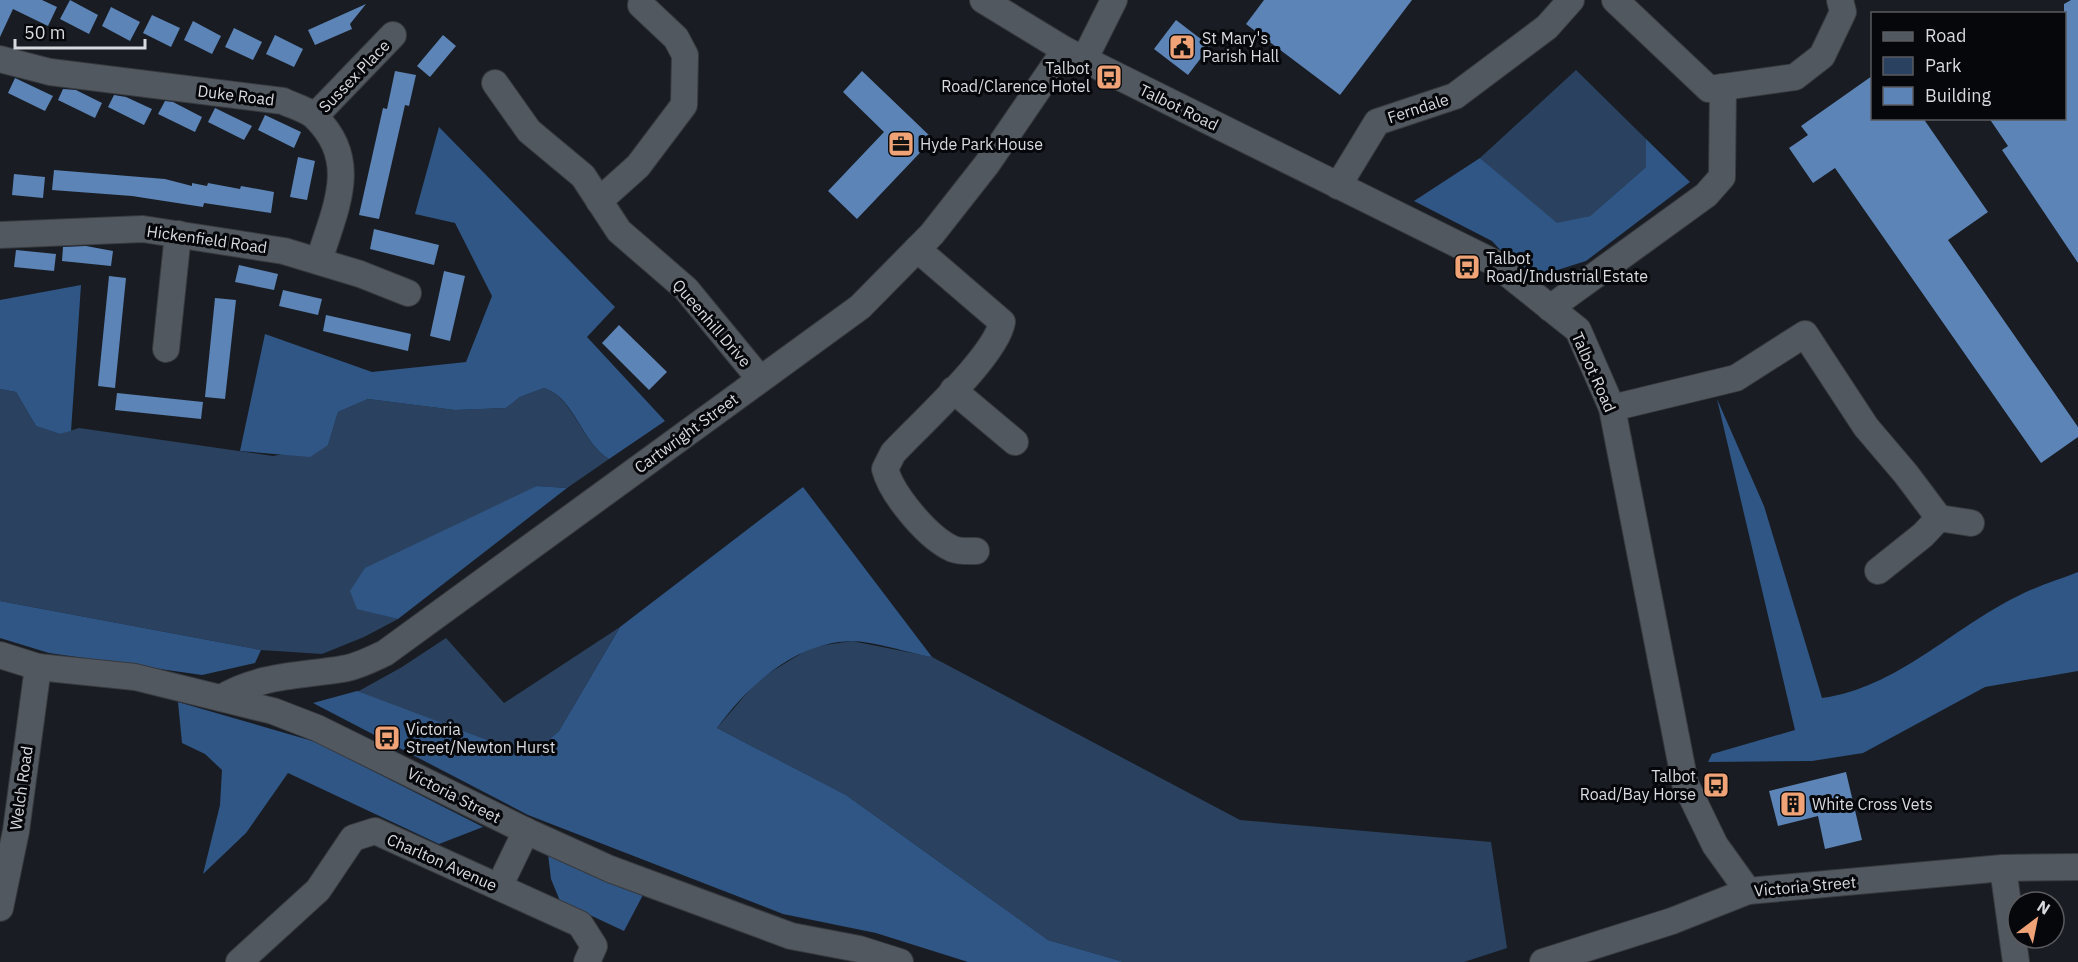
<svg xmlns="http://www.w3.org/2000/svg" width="2078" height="962" font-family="'IBM Plex Sans',sans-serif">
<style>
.green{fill:#2a4260}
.forest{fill:#305685}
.building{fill:#5c84b6}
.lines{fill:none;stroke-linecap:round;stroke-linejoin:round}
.minor-casing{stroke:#373a3f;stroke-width:28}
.minor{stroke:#52585f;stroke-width:26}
.labels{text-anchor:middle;stroke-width:6;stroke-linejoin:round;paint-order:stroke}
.poi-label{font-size:16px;fill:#d7dade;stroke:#06070a;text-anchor:start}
.street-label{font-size:16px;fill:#d7dade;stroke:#06070a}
</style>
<rect width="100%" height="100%" fill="#191d23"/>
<g class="green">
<polygon points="1576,70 1646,139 1646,167 1590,216 1557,224 1480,158"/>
<path d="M544,388C574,398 581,442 609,459L567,488L537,486L357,608L398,619L364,637L322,654L261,650L0,601V389L16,392L36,426L60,434L79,428L273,456L328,445L338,412L368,399L455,410L506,408L520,397Z"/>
<polygon points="620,627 559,731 530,756 357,692 402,667 446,638 504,703"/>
<polygon points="852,641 932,657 1240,820 1491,842 1507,948 1464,962 1124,962 1048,940 846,795 717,728 759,679 812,647"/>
</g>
<g class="forest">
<path d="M439,127L615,307L587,337L665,421L609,459C581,442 575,398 544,388L520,397L506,408L455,410L368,399L338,412L328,445L310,457L240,451L265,334L372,372L466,362L492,296L455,223L415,214Z"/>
<polygon points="1646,139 1690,182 1586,261 1551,272 1522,273 1492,241 1414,201 1480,158 1557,223 1590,216 1646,167"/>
<polygon points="81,285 71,431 60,434 36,426 16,392 0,389 0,300"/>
<path d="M1717,399L1764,506L1822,698C1897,688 1952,628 2018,596C2037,586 2058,580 2078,572V671L1985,687L1863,753L1812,761L1708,762L1712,754L1795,730Z"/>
<polygon points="537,486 567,488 398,619 357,609 350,591 365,568"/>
<path d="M803,487L932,657C908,653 874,641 851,641C794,643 749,685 717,728L846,795L1048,940L1124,962H968L876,933L783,914L528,815L313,703L357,691L530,756L559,731L620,627Z"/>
<polygon points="0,601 261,650 255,663 202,675 49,653 0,638"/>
<polygon points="178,702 316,742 483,827 439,844 288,773 246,833 203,874 220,805 222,770 205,754 182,743"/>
<polygon points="548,854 644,893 624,931 560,901 551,879"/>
</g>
<g class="building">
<polygon points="0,0 42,0 57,7 48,26 13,9 0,37"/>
<polygon points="70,0 98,15 89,34 60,19"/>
<polygon points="1264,0 1412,0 1340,95 1246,24"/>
<polygon points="2071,0 2078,0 2078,263 2002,150 2008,146 1989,118 2064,118 2064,4"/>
<polygon points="366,4 350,24 352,29 315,45 308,30"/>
<polygon points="111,7 140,22 130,41 102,26"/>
<polygon points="152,15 180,28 171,47 143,33"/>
<polygon points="1176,20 1210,46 1188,75 1154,49"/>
<polygon points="193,21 221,36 212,54 184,40"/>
<polygon points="234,28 262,42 253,60 225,47"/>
<polygon points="275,35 303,49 294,67 266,54"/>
<polygon points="443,35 456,46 430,77 417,66"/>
<polygon points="395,71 416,75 409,106 405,105 379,219 359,215 383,108 387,109"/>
<polygon points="862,71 933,139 857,219 828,191 884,132 843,92"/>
<polygon points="1872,76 1872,118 1923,118 1988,212 1948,240 2078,427 2078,437 2041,463 1835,168 1813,183 1789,148 1808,135 1801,126"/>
<polygon points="15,78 53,96 45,111 8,93"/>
<polygon points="63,89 76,90 102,103 95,118 58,100"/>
<polygon points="114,95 126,97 152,109 144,125 108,107"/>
<polygon points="165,101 173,102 202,117 195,132 158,114"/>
<polygon points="215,108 252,126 244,140 208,122"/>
<polygon points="265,115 301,132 294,148 258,130"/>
<polygon points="298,157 315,161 307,200 290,197"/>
<polygon points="54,170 165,179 192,186 192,183 207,186 208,183 240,189 241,186 274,192 271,213 204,203 203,207 132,196 52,190"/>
<polygon points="14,174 45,177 43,198 12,195"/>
<polygon points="374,229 439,245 434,265 370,249"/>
<polygon points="86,246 113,251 111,266 62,261 63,247"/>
<polygon points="16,250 56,254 54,271 14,267"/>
<polygon points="239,265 278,274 274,290 235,282"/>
<polygon points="444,271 465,276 450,341 430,336"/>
<polygon points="109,276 126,278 115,388 98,386"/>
<polygon points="283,290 322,299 318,315 279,306"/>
<polygon points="215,298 236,300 225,399 205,397"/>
<polygon points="326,315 411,334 408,351 323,331"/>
<polygon points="619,325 667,372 649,390 602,343"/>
<polygon points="117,393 203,402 201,419 115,410"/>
<polygon points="1846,772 1862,840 1825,849 1818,816 1778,826 1769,791"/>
</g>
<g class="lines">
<defs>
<g id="minor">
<polyline points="983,0 1065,50 1493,262 1578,330 1612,408 1685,783 1715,845 1748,891"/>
<polyline points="1615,0 1709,89 1795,77 1822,56 1843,12 1840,0"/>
<path d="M0,59L50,72L283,101C293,106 309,110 316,118C361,162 334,210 319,261"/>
<polyline points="1084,60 1114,0"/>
<polyline points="495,83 529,131 583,176 619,231 686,289 760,379"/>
<polyline points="315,116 393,35"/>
<polyline points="1338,186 1377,122 1455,96 1547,27 1571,0"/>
<polyline points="599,201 638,166 684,105 685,55 676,38 641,5"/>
<polyline points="0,235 143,229 284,251 360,274 408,293"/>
<path d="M917,249L1002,322C996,356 920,424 893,453L885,469C892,495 928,538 953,549C961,552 968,551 976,551"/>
<polyline points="1550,308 1706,195 1722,177 1723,87"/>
<polyline points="166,349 178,234"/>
<polyline points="953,390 1015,442"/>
<polyline points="1612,408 1736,378 1805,334 1866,427 1906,474 1939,518"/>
<polyline points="1878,571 1923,535 1939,518 1971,523"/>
<polyline points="0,655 38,667 135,677 273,711 317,728 526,831 610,869 791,936 859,949 900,962"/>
<path d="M221,698C259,675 300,676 342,669C357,667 372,659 385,653L860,307L932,234L987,164L1065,50"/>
<polyline points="2003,868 2016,962"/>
<polyline points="499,887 526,831"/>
<polyline points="0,908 16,831 38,667"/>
<polyline points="239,962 318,890 353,838 375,831 580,924 594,946 587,962"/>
<polyline points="1543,962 1672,921 1748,891 2003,868 2078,867"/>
</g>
</defs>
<use href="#minor" class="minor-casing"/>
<use href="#minor" class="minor"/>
</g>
<defs>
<symbol id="civic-square" viewBox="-11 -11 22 22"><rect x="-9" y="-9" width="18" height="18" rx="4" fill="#efa377" stroke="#06070a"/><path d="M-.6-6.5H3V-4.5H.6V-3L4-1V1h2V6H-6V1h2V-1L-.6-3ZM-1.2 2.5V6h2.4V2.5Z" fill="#111"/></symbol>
<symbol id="bus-square" viewBox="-11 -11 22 22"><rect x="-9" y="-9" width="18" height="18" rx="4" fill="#efa377" stroke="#06070a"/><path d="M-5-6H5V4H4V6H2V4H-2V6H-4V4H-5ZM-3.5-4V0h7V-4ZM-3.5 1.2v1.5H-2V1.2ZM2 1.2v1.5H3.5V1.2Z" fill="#111"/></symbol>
<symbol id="office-square" viewBox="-11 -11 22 22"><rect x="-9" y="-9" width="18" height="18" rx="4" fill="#efa377" stroke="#06070a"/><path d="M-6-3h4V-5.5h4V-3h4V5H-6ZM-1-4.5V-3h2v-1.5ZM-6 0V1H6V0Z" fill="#111"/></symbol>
<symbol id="building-square" viewBox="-11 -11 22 22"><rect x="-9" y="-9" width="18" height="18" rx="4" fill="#efa377" stroke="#06070a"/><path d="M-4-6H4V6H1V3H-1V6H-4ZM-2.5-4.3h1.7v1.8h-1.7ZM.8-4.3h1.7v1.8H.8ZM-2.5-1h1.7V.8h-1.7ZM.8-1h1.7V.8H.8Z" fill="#111"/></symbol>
</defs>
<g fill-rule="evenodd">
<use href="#civic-square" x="1167" y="32" width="30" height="30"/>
<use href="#bus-square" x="1094" y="62" width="30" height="30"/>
<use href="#office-square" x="886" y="129" width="30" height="30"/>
<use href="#bus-square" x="1452" y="252" width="30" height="30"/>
<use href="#bus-square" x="372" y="723" width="30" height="30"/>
<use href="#bus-square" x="1701" y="770" width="30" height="30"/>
<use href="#building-square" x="1778" y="789" width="30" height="30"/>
</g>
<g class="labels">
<g class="poi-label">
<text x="1202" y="44">St Mary's<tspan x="1202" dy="18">Parish Hall</tspan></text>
<text x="1090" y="74" text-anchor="end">Talbot<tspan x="1090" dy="18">Road/Clarence Hotel</tspan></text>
<text x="920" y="150">Hyde Park House</text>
<text x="1486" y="264">Talbot<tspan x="1486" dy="18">Road/Industrial Estate</tspan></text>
<text x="406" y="735">Victoria<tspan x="406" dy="18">Street/Newton Hurst</tspan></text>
<text x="1696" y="782" text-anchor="end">Talbot<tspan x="1696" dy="18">Road/Bay Horse</tspan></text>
<text x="1812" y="810">White Cross Vets</text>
</g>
<g class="street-label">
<text transform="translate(354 76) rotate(-46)" y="6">Sussex Place</text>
<text transform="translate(236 95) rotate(7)" y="6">Duke Road</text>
<text transform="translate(1179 107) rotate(26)" y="6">Talbot Road</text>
<text transform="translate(1418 108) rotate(-18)" y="6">Ferndale</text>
<text transform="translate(207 239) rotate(8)" y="6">Hickenfield Road</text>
<text transform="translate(712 323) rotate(49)" y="6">Queenhill Drive</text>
<text transform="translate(1594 372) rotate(66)" y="6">Talbot Road</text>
<text transform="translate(686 433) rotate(-36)" y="6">Cartwright Street</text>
<text transform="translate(21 788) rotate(-82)" y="6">Welch Road</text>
<text transform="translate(454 795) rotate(27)" y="6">Victoria Street</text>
<text transform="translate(442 862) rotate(24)" y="6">Charlton Avenue</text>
<text transform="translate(1805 886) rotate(-5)" y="6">Victoria Street</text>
</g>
</g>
<rect x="1871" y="12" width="195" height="108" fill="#06070a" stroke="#5a5b5f" stroke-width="1.5"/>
<rect x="1883" y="32" width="30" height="9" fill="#52585f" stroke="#5a5b5f" stroke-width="1.5"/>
<text x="1925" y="42" font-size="18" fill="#d7dade">Road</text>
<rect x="1883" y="57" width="30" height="18" fill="#2a4260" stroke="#5a5b5f" stroke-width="1.5"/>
<text x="1925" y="72" font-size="18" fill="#d7dade">Park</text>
<rect x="1883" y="87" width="30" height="18" fill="#5c84b6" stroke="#5a5b5f" stroke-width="1.5"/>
<text x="1925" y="102" font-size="18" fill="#d7dade">Building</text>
<g transform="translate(2036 920) rotate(32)"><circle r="28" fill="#06070a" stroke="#5a5b5f" stroke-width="1.5"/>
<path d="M0-4.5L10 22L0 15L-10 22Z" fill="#efa377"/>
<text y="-9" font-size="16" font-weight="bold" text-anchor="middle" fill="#d7dade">N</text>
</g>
<path d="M15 39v9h130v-9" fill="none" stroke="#d7dade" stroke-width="3"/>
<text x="24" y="39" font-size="18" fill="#d7dade" stroke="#06070a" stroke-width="4.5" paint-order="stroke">50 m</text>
</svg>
